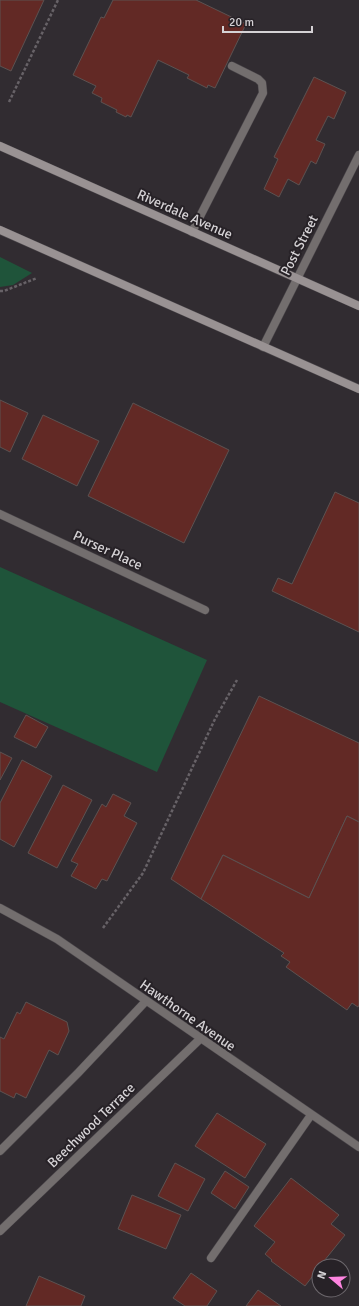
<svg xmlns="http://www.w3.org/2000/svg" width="359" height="1306" font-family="Signika,sans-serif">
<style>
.green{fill:#1f543a}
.building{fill:#622925;stroke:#5c5251}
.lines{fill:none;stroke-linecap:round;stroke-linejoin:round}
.service-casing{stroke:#4b474b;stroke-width:9}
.minor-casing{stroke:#4b474b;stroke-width:9}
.tertiary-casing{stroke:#4b474b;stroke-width:9}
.secondary-casing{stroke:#4b474b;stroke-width:9}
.path{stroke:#676267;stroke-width:2.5;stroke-dasharray:3 2;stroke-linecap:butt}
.service{stroke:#736e6e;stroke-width:8}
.minor{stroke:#736e6e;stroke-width:8}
.tertiary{stroke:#736e6e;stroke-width:8}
.secondary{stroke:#999293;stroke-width:8}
.labels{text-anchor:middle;stroke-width:4;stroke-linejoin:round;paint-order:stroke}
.street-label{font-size:14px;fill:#d5d2d5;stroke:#272227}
</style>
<rect width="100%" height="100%" fill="#312c31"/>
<g class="green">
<polygon points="0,257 32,273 13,285 0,287"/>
<polygon points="0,567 207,660 157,772 0,702"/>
</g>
<g class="building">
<polygon points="0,0 44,0 11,71 0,66"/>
<polygon points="113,0 196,0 246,24 215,88 208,85 207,88 187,78 189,75 158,60 131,117 127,115 126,117 116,112 117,110 101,102 102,98 92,93 96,86 73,75 101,17 104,18"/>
<polygon points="314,77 346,92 334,119 328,116 316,140 325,144 316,164 311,161 299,185 288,179 279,197 264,189 278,159 274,157"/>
<polygon points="0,400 28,413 10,452 0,447"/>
<polygon points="133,403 229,450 184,543 88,496"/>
<polygon points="43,415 99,441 77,486 22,459"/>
<polygon points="335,492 359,503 359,632 272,591 278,578 292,584"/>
<polygon points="259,696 359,743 359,822 347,816 309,898 223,855 201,899 171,879"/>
<polygon points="26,715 48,727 36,748 14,737"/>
<polygon points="0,752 12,758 0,780"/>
<polygon points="22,760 52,776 14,847 0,839 0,803"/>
<polygon points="63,785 92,800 57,868 28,853"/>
<polygon points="113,794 131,803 124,816 137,823 107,881 102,879 96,889 71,876 78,864 71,861 102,804 106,807"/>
<polygon points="347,816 359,822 359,1005 358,1007 352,1003 347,1010 286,967 290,962 281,956 284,953 201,899 223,855 309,898"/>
<polygon points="26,1002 67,1022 69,1031 58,1055 49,1050 26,1098 16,1093 14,1098 0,1091 0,1037 4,1039 17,1012 20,1014"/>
<polygon points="217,1113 266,1144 245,1178 195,1146"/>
<polygon points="175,1163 205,1179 188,1211 158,1196"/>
<polygon points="225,1171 249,1187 235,1209 211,1193"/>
<polygon points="291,1178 339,1215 331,1224 345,1235 320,1266 319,1266 319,1268 305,1286 271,1261 272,1260 265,1254 275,1242 254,1226"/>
<polygon points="132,1195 181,1215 166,1249 118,1229"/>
<polygon points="191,1273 217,1291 207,1306 185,1306 173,1298"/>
<polygon points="39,1276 85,1296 81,1306 26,1306"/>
<polygon points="258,1290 281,1306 246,1306"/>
</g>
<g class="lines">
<defs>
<g id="service">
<polyline points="192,232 263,93 262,83 258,79 232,66"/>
<polyline points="211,1258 311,1115"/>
</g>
<g id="minor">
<polyline points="263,347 359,155"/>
<polyline points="0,514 205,610"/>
<polyline points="0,1151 78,1073 146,1001"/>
<polyline points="0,1231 200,1039"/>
</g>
<polyline id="tertiary" points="0,908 57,939 359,1147"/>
<g id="secondary">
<polyline points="0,146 359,306"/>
<polyline points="0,230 359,389"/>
</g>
</defs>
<use href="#service" class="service-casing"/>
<use href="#minor" class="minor-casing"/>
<use href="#tertiary" class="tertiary-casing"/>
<use href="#secondary" class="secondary-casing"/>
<g class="path">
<polyline points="9,102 58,0"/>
<polyline points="0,291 4,291 37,278"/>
<polyline points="103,928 143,873 215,719 237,680"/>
</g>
<use href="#service" class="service"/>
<use href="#minor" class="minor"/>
<use href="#tertiary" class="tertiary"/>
<use href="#secondary" class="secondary"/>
</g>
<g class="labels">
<g class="street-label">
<text transform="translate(185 214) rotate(24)" y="5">Riverdale Avenue</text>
<text transform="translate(299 245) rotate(-63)" y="5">Post Street</text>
<text transform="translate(108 550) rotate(25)" y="5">Purser Place</text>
<text transform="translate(188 1015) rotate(35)" y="5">Hawthorne Avenue</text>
<text transform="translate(91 1125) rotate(-44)" y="5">Beechwood Terrace</text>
</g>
</g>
<g transform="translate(331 1278) rotate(289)"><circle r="19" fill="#272227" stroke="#6d686d"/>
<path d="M0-3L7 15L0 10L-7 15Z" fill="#fe85e0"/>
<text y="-6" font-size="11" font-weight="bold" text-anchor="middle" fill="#d5d2d5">N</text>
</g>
<path d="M223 26v6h89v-6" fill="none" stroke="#d5d2d5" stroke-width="2"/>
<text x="229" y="26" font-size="12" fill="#d5d2d5" stroke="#272227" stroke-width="3" paint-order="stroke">20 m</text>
</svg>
